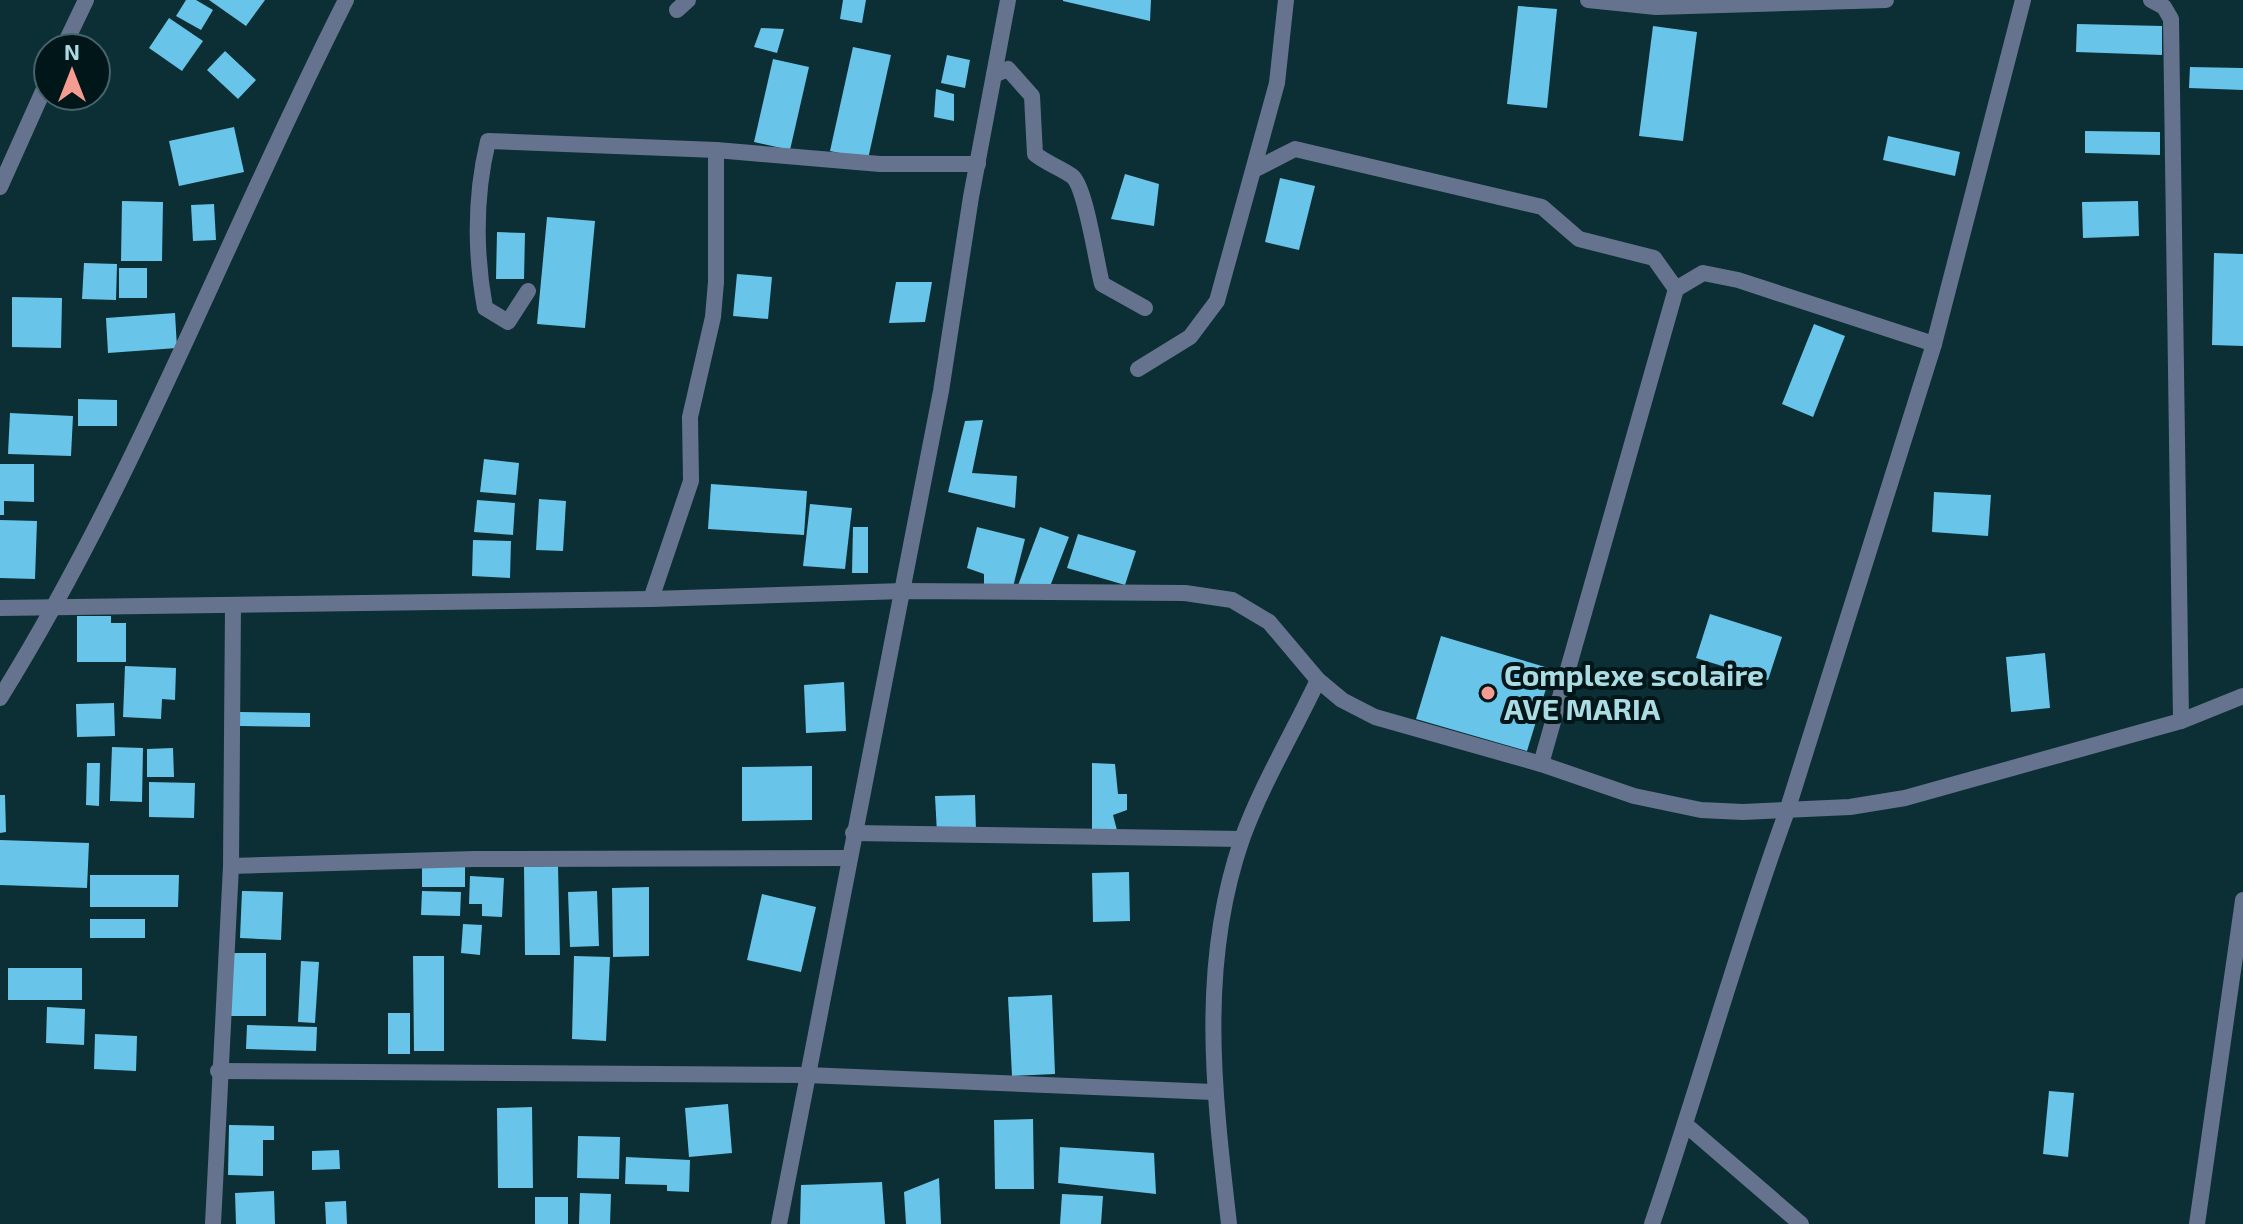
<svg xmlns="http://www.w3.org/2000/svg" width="2243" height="1224" font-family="'Exo 2',sans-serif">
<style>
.building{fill:#68c4e9}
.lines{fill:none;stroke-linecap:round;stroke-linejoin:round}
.minor{stroke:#66738e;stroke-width:16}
.poi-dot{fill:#f59c92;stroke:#001619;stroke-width:3}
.labels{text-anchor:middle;stroke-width:8;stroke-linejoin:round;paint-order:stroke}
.poi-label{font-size:30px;font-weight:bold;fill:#acdce3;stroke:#001619;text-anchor:start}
</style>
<rect width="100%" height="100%" fill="#0b2f34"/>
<g class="building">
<polygon points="186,0 196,0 213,10 201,30 176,16"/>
<polygon points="209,0 265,0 246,26"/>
<polygon points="843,0 866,0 862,23 840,19"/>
<polygon points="1063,0 1151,0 1150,21 1063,1"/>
<polygon points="1518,6 1557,9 1547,108 1507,104"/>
<polygon points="169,18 203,41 182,71 149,48"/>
<polygon points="2077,24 2162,26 2162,55 2076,52"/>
<polygon points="1653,26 1697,32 1683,141 1639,136"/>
<polygon points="761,28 784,29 777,53 754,47"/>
<polygon points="853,47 891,55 868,159 830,151"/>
<polygon points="225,51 256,80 238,99 207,70"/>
<polygon points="947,55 970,60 965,88 941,83"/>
<polygon points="773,59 809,67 790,150 754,142"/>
<polygon points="2190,67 2243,68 2243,90 2189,88"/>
<polygon points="936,89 954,94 954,121 934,117"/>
<polygon points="234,127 244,172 179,186 169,141"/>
<polygon points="2085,131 2160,132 2160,155 2085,153"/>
<polygon points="1888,136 1960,152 1955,176 1883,160"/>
<polygon points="1125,174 1159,184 1154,226 1111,219"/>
<polygon points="1280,178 1315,186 1299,250 1265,242"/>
<polygon points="122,201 163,202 162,261 121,261"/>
<polygon points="2138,201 2139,236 2083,238 2082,202"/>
<polygon points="214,204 216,240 193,241 191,205"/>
<polygon points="547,217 595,221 585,328 537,324"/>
<polygon points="497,232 525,233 524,279 496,279"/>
<polygon points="2214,253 2243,254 2243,346 2212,345"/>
<polygon points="84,263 117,264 116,300 82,299"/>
<rect x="119" y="268" width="28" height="30"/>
<polygon points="737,274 772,277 768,319 733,316"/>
<polygon points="896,282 932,282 925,322 889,323"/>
<polygon points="12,297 62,298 61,348 12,347"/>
<polygon points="175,313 177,348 108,353 106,318"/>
<polygon points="1814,324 1845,336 1813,417 1782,404"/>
<polygon points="78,399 117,400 117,426 78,426"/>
<polygon points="10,413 73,416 71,456 8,454"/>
<polygon points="983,420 972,473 1017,476 1015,508 948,492 965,421"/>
<polygon points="484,459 519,463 516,495 480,492"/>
<polygon points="0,464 34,464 34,502 4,501 4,515 0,515"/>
<polygon points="711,484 807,491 804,535 708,529"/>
<polygon points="1934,492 1991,495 1988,536 1932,532"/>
<polygon points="539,499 566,501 563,551 536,550"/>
<polygon points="477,500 515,503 513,535 474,532"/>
<polygon points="810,504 852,508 845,569 803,566"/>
<polygon points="0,520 37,521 35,579 0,578"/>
<polygon points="853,527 868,527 868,573 852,573"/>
<polygon points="977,527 1025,539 1012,591 984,590 984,574 967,568"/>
<polygon points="1040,527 1069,537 1049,589 1017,588"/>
<polygon points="1078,534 1136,551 1125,585 1067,568"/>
<polygon points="473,540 511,541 510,578 472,576"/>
<polygon points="1710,614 1782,637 1768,680 1696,658"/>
<polygon points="77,616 111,616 111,623 126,623 126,662 77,662"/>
<polygon points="1441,636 1552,669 1527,751 1416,719"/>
<polygon points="2045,653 2050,708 2011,712 2006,657"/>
<polygon points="125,666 176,668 175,700 162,699 161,719 123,717"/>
<polygon points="844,682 846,731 806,733 804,685"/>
<polygon points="114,703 115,736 77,737 76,704"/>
<polygon points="240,712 310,713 310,727 240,726"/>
<polygon points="112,747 143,748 142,802 110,801"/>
<polygon points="173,748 174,777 147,777 147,749"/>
<polygon points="87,763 100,763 99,806 86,805"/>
<polygon points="1092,763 1115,764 1118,794 1127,794 1127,810 1113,815 1118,834 1092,835"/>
<polygon points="812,766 812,820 742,821 742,767"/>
<polygon points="149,782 195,783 194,818 149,817"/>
<polygon points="0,795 5,795 6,832 0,833"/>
<polygon points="975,795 976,831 937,833 935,796"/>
<polygon points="0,840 89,843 87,888 0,885"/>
<polygon points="558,866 560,955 525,955 524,867"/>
<rect x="422" y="867" width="43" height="20"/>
<polygon points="1129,872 1130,921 1093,922 1092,873"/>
<polygon points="90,875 179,875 178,907 90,907"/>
<polygon points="470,876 504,878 502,917 482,916 482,904 469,904"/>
<polygon points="649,887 649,956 613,957 612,888"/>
<polygon points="242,891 283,892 281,940 240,938"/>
<polygon points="422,891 461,892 460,916 421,915"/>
<polygon points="597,891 599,946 570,947 568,892"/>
<polygon points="762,894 816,907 801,972 747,960"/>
<rect x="90" y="919" width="55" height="19"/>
<polygon points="463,924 482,925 480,955 461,953"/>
<polygon points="229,953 266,953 266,1016 230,1016"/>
<polygon points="413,956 444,956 444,1051 414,1051"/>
<polygon points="574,956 610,957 606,1041 572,1039"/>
<polygon points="301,961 319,962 315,1023 298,1022"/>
<rect x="8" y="968" width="74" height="32"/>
<polygon points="1052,995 1055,1074 1012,1076 1008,997"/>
<polygon points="47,1007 85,1009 84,1045 46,1043"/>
<rect x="388" y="1013" width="22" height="41"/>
<polygon points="247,1025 317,1027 316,1051 246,1049"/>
<polygon points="95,1034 137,1036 136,1071 94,1069"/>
<polygon points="2049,1091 2074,1093 2068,1157 2043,1154"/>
<polygon points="728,1104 732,1153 689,1157 685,1108"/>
<polygon points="532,1107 533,1188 498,1188 497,1108"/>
<polygon points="1033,1119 1034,1189 995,1189 994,1120"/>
<polygon points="229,1125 274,1126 274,1140 263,1140 263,1176 228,1175"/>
<polygon points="578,1136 620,1137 619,1179 577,1178"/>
<polygon points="1060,1147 1154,1153 1156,1194 1058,1183"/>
<polygon points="339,1150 340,1169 312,1170 312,1151"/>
<polygon points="626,1157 690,1160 689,1192 667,1191 667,1185 625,1184"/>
<polygon points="939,1178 941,1224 906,1224 904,1192"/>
<polygon points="882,1182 885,1224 800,1224 801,1185"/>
<polygon points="274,1191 275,1224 236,1224 235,1193"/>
<polygon points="580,1193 611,1194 610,1224 579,1224"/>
<polygon points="1062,1194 1103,1196 1101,1224 1060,1224"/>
<rect x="535" y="1197" width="33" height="27"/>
<polygon points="346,1201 347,1224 326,1224 325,1202"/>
</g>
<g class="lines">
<g class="minor">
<polyline points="1588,0 1656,7 1886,0"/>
<polyline points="2151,0 2164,7 2171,19 2181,721"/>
<polyline points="677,10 688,0"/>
<polyline points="63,48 86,0"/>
<path d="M994,75L1008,69L1032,96L1035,154C1046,163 1061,168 1072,176C1086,187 1096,262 1102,284L1145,308"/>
<polyline points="1256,169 1295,149 1542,207 1579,239 1654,258 1676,289"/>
<polyline points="0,187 48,80"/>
<path d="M528,291L508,322L485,308C475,253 475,195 488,141L716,150L880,164H978"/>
<polyline points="1138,369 1190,337 1217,301 1277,83 1286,0"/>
<polyline points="651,599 691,481 690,417 713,317 716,282 716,150"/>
<polyline points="0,608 651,599 903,591 1185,593 1232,600 1269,622 1318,680 1342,700 1375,717 1541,764 1634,796 1701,810 1743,812 1850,807 1905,798 2181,721 2243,696"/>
<path d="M0,698C138,476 228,232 346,0"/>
<polyline points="1541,764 1676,289 1703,273 1738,280 1934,344"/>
<polyline points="853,833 1242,839"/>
<polyline points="231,866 475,859 848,858"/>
<polyline points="218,1071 807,1075 1213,1092"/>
<polyline points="1686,1125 1801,1224"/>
<polyline points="213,1224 231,866 233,605"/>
<polyline points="779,1224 941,391 971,197 1008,0"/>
<path d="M1229,1224C1214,1094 1198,966 1242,839C1261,786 1294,731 1318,680"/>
<path d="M1652,1224C1699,1087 1737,947 1787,811L1934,344L2023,0"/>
<polyline points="2197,1224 2243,900"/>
</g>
</g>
<circle class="poi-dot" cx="1488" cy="693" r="8"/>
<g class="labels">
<g class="poi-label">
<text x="1504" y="686">Complexe scolaire<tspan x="1504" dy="34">AVE MARIA</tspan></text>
</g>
</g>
<g transform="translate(72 72)"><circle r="38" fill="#001619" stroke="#45656a" stroke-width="2"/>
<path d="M0-6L14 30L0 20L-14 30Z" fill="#f59c92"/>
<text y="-12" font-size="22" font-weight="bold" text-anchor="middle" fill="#acdce3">N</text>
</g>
</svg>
